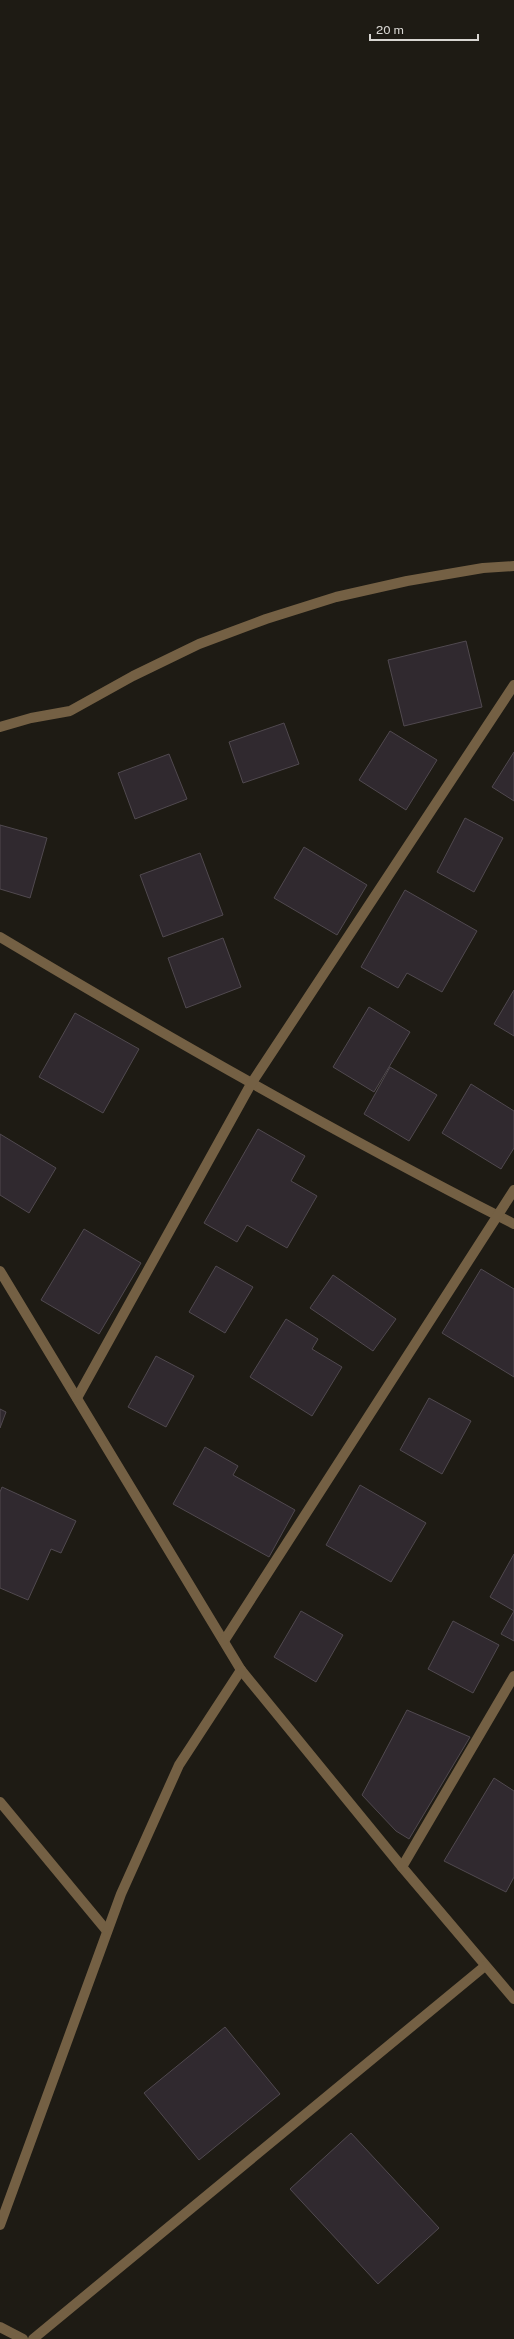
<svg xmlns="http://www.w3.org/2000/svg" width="514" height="2339" font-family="'Public Sans',sans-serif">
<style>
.building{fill:#30292f;stroke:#50494f}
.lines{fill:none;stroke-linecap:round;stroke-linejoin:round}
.minor{stroke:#746044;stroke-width:10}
</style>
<rect width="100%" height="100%" fill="#1e1b14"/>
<g class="building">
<polygon points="466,641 482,707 404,726 388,660"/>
<polygon points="284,723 299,764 243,783 229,742"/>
<polygon points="390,731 437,760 406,810 359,780"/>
<polygon points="514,752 514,801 492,787"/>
<polygon points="169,754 187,799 135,819 118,773"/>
<polygon points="465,818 503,838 474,892 437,872"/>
<polygon points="0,825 47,838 30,898 0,889"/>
<polygon points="304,847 367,885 337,935 274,898"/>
<polygon points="200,853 223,915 163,937 140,875"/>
<polygon points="405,890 477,931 442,992 407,973 398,988 361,967"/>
<polygon points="223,938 241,987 186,1008 168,958"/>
<polygon points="514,990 514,1036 494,1024"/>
<polygon points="369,1007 410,1032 374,1092 333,1067"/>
<polygon points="75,1013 139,1049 103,1113 39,1077"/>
<polygon points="390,1067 437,1095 409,1141 364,1114"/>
<polygon points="471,1084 514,1111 514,1148 501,1169 442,1133"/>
<polygon points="258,1129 305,1156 291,1181 317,1196 287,1248 247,1225 237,1242 204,1223"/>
<polygon points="0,1134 56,1168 29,1213 0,1195"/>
<polygon points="84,1229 141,1263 99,1334 41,1300"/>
<polygon points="216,1266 253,1287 225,1333 189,1312"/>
<polygon points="481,1269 514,1289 514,1377 442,1333"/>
<polygon points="333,1275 396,1319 373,1351 310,1308"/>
<polygon points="286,1319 318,1339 312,1349 342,1367 312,1416 250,1377"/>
<polygon points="156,1356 194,1376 166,1427 128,1407"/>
<polygon points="429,1398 471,1421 442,1474 400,1450"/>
<polygon points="0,1409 6,1412 0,1428"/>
<polygon points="205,1447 238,1466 233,1475 295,1510 269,1557 173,1504"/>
<polygon points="360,1485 426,1523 391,1582 326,1545"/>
<polygon points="2,1487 76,1521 61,1553 51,1549 28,1600 0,1588 0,1492"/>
<polygon points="514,1554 514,1611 490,1597"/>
<polygon points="301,1611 343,1635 316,1682 274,1657"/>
<polygon points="514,1611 514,1641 501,1634"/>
<polygon points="453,1621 499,1645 473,1693 428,1669"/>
<polygon points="407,1710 470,1737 409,1839 396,1831 362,1795"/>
<polygon points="494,1778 514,1791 514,1877 506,1892 444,1861"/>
<polygon points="225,2027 280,2094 199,2160 144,2093"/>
<polygon points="351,2133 439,2228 378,2284 290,2189"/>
</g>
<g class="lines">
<g class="minor">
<polyline points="0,727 31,718 70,711 133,676 199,644 266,619 336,597 407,581 483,568 514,566"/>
<path d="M0,937C169,1038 339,1135 514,1224"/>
<polyline points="0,1271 241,1670 402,1867 514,1999"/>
<polyline points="77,1398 251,1084 514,685"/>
<polyline points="224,1641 514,1190"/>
<polyline points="0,1802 107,1931"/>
<polyline points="402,1867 514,1676"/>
<polyline points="0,2225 121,1894 179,1765 241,1670"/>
<polyline points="0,2327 23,2339"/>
<polyline points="33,2339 485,1966"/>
</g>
</g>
<path d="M370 34v6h108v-6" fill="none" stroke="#d8d6d2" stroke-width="2"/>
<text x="376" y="34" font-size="12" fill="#d8d6d2" stroke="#1e1b14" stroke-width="3" paint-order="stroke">20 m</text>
</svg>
